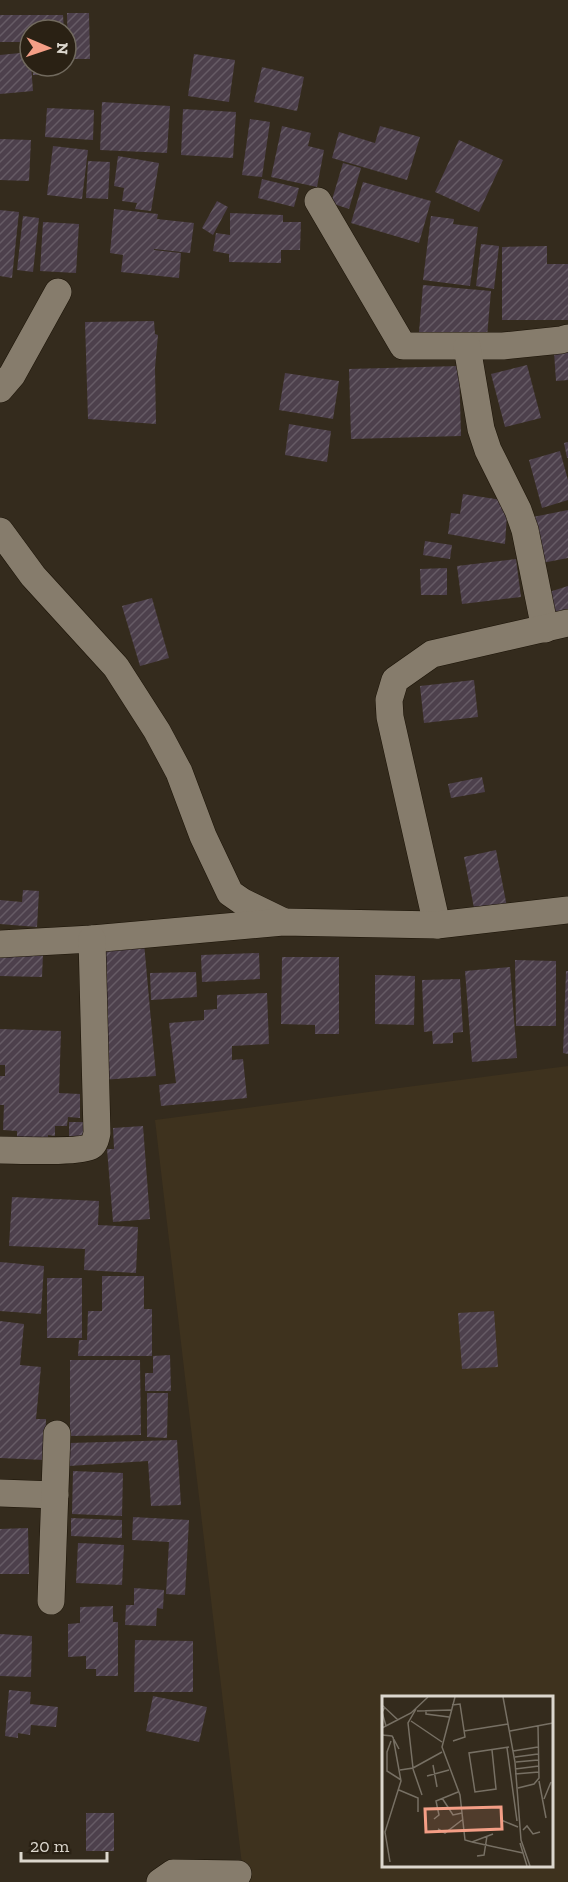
<svg xmlns="http://www.w3.org/2000/svg" width="568" height="1882" font-family="'Zilla Slab',serif">
<style>
.built{fill:#3e321e;fill-rule:evenodd}
.building{fill:url(#building-hatch)}
.lines{fill:none;stroke-linecap:round;stroke-linejoin:round}
.minor-casing{stroke:#1b1307;stroke-width:28}
.minor{stroke:#867c6c;stroke-width:27}
.inset-road{fill:none;stroke:#777064;stroke-width:1.5}
.view{fill:#f49e86;fill-opacity:0.15;stroke:#f49e86;stroke-width:3}
.inset-edge{fill:none;stroke:#dcd7ce;stroke-width:3}
</style>
<defs>
<pattern id="building-hatch" width="6" height="6" patternUnits="userSpaceOnUse" patternTransform="scale(1.5)"><rect width="6" height="6" fill="#4d404c"/><path d="M-1 1l2-2M0 6l6-6M5 7l2-2" fill="none" stroke="#665b65"/></pattern>
</defs>
<rect width="100%" height="100%" fill="#342b1d"/>
<path class="built" d="M568,1066V1882H244L155,1120ZM384,1698H552V1866H384Z"/>
<g class="building">
<polygon points="67,13 89,13 90,59 68,59"/>
<polygon points="0,15 63,15 64,30 30,30 30,42 0,42"/>
<polygon points="30,52 33,91 0,94 0,55"/>
<polygon points="194,54 235,60 229,102 188,96"/>
<rect x="33" y="66" width="15" height="9"/>
<polygon points="262,67 304,77 297,111 254,102"/>
<polygon points="102,102 170,106 167,153 100,150"/>
<polygon points="47,108 94,110 93,140 45,137"/>
<polygon points="183,109 236,112 233,158 181,155"/>
<polygon points="250,119 270,122 262,177 242,175"/>
<polygon points="282,126 311,133 308,146 324,150 317,187 271,177"/>
<polygon points="380,126 420,137 407,180 332,158 339,132 375,143"/>
<polygon points="0,139 31,140 29,181 0,180"/>
<polygon points="459,140 503,160 479,212 435,192"/>
<polygon points="53,146 88,150 82,199 47,195"/>
<polygon points="118,156 159,163 151,211 135,209 137,203 122,201 124,188 114,186"/>
<polygon points="88,161 110,162 108,199 86,198"/>
<polygon points="343,163 361,168 349,209 331,203"/>
<polygon points="262,179 299,188 294,207 258,198"/>
<polygon points="363,182 431,201 419,243 351,223"/>
<polygon points="217,201 228,207 213,235 202,228"/>
<polygon points="114,209 158,214 157,219 194,223 190,253 154,249 154,250 181,253 179,278 121,272 123,255 110,253"/>
<polygon points="0,210 19,212 12,278 0,276"/>
<polygon points="230,213 283,215 283,222 301,222 300,250 281,250 281,263 229,262 229,254 213,251 216,233 230,235"/>
<polygon points="23,216 39,218 33,272 17,270"/>
<polygon points="431,216 454,219 453,224 478,227 470,286 423,280"/>
<polygon points="43,222 79,224 76,273 40,271"/>
<polygon points="481,244 499,246 494,289 476,286"/>
<polygon points="547,246 547,264 568,264 568,320 502,320 502,247"/>
<polygon points="423,285 491,291 487,337 419,332"/>
<polygon points="154,321 155,334 158,335 155,368 156,424 88,419 85,322"/>
<polygon points="568,351 568,380 556,381 554,352"/>
<polygon points="527,365 541,418 505,427 491,374"/>
<polygon points="459,366 461,436 351,439 349,369"/>
<polygon points="285,373 339,381 333,419 279,410"/>
<polygon points="289,424 331,431 327,462 285,455"/>
<polygon points="568,442 568,458 567,458 564,443"/>
<polygon points="560,451 568,480 568,500 542,508 529,460"/>
<polygon points="463,494 508,501 505,544 448,534 451,513 460,514"/>
<polygon points="568,510 568,558 542,563 533,517"/>
<polygon points="425,541 452,545 450,559 423,555"/>
<polygon points="516,559 521,597 462,604 457,566"/>
<polygon points="447,568 447,595 421,595 420,569"/>
<polygon points="568,586 568,616 558,620 549,592"/>
<polygon points="152,598 169,658 140,666 122,606"/>
<polygon points="474,680 478,717 424,723 420,686"/>
<polygon points="482,777 485,792 451,798 448,784"/>
<polygon points="496,850 507,907 475,913 464,857"/>
<polygon points="23,890 39,891 37,927 0,924 0,900 22,902"/>
<polygon points="144,943 156,1076 102,1080 103,946"/>
<polygon points="0,953 43,954 42,977 0,976"/>
<polygon points="259,953 260,979 202,982 201,955"/>
<polygon points="282,957 339,957 339,1034 315,1034 315,1025 281,1024"/>
<polygon points="515,960 556,961 556,1026 516,1026"/>
<polygon points="510,967 517,1058 472,1062 465,971"/>
<polygon points="566,971 568,971 568,1054 563,1053"/>
<polygon points="196,972 197,997 151,1000 150,973"/>
<polygon points="375,975 415,976 414,1025 375,1024"/>
<polygon points="460,979 463,1032 453,1033 453,1043 433,1044 432,1031 424,1032 422,980"/>
<polygon points="267,993 269,1044 232,1046 232,1060 243,1059 247,1098 161,1106 159,1085 176,1083 169,1023 204,1020 204,1010 217,1009 217,995"/>
<polygon points="0,1029 61,1031 59,1093 80,1094 80,1118 68,1117 67,1126 55,1126 55,1136 48,1135 48,1149 17,1149 17,1131 3,1130 4,1105 0,1105 0,1076 5,1076 5,1065 0,1065"/>
<polygon points="69,1122 88,1122 88,1138 69,1137"/>
<polygon points="143,1126 150,1219 113,1222 107,1149 114,1149 113,1128"/>
<polygon points="12,1197 99,1201 98,1225 138,1227 136,1273 84,1270 85,1249 9,1246"/>
<polygon points="0,1262 44,1266 41,1314 0,1311"/>
<polygon points="102,1276 144,1276 144,1309 152,1309 152,1356 78,1356 79,1340 87,1340 88,1311 102,1311"/>
<rect x="47" y="1278" width="35" height="60"/>
<polygon points="494,1311 498,1367 462,1369 458,1313"/>
<polygon points="0,1321 24,1324 20,1365 41,1367 36,1419 46,1419 45,1460 0,1458"/>
<polygon points="170,1355 171,1391 145,1391 145,1373 153,1373 153,1356"/>
<polygon points="70,1360 140,1360 141,1435 70,1436"/>
<polygon points="147,1393 168,1393 167,1438 147,1437"/>
<polygon points="177,1440 181,1505 151,1506 148,1461 69,1466 69,1443"/>
<polygon points="73,1471 123,1473 122,1516 72,1514"/>
<polygon points="133,1517 189,1520 185,1595 166,1594 169,1542 132,1540"/>
<polygon points="71,1518 122,1520 122,1538 71,1536"/>
<polygon points="28,1528 29,1574 0,1574 0,1529"/>
<polygon points="78,1543 124,1545 122,1585 76,1583"/>
<polygon points="134,1588 164,1590 163,1609 157,1608 156,1626 125,1625 126,1605 134,1605"/>
<polygon points="113,1606 113,1622 118,1622 118,1676 96,1676 96,1669 86,1669 86,1656 68,1657 68,1624 80,1623 80,1607"/>
<polygon points="0,1634 32,1636 31,1677 0,1676"/>
<polygon points="135,1640 193,1641 193,1692 134,1692"/>
<polygon points="9,1690 31,1692 30,1704 58,1707 56,1727 31,1725 30,1735 18,1733 18,1738 5,1736"/>
<polygon points="153,1696 207,1707 199,1742 146,1731"/>
<rect x="86" y="1813" width="28" height="38"/>
</g>
<g class="lines">
<defs>
<g id="minor">
<polyline points="318,201 403,346 503,346 561,340 568,338"/>
<polyline points="467,347 481,429 488,450 518,510 525,530 545,629"/>
<polyline points="0,389 12,375 58,292"/>
<polyline points="0,531 33,576 116,667 157,731 179,772 203,836 230,893 243,902 282,921"/>
<polyline points="437,925 390,717 389,700 395,680 432,654 568,623"/>
<polyline points="0,944 92,939 283,922 437,925 568,910"/>
<path d="M0,1150C16,1150 81,1153 91,1146C95,1143 96,1138 97,1133L92,939"/>
<polyline points="0,1493 55,1495"/>
<polyline points="51,1601 57,1434"/>
<polyline points="160,1882 173,1873 238,1874"/>
</g>
</defs>
<use href="#minor" class="minor-casing"/>
<use href="#minor" class="minor"/>
</g>
<g transform="translate(382 1696)">
<rect width="171" height="171" fill="#342b1d"/>
<path class="inset-road" d="M73,1L60,51L78,99L83,144L90,146L111,138M121,1L133,66L139,144L148,170M0,9L16,24M70,9L78,8L83,41L71,45M3,11L0,16L4,30M44,14V18L67,21M35,15L69,14M29,25L60,46M0,32L29,17L46,1M82,35L126,28M128,35L171,27M0,39L10,40L17,53M9,45L5,56V75L19,84M125,52L135,125M110,54L114,93L93,96L87,57L127,51M131,55L156,51M133,61L156,58M134,66L156,64M51,69L55,91M31,72L60,56M31,73L40,99M133,73L157,70M18,74L31,72L26,27L34,13M133,78L157,76M45,80L67,74M157,85L164,122M136,92L152,88L157,82L156,30M17,94L36,102V116M60,102L71,119L80,117M162,103L169,86M52,123L57,119L54,105L76,96M119,124L136,131M56,133L63,137L80,124M141,134L145,130L151,138L158,136M90,146L141,157M138,147L145,170M95,160L102,159L105,140M8,166L3,136L19,85L11,41"/>
<path class="view" d="M119,111L120,133L44,136L43,113Z"/>
<rect width="171" height="171" class="inset-edge"/>
</g>
<g transform="translate(48 48) rotate(92)"><circle r="28" fill="#2a2114" stroke="#716a5e" stroke-width="1.5"/>
<path d="M0-4.5L10 22L0 15L-10 22Z" fill="#f49e86"/>
<text y="-9" font-size="16" font-weight="bold" text-anchor="middle" fill="#dcd7ce">N</text>
</g>
<path d="M21 1852v9h86v-9" fill="none" stroke="#dcd7ce" stroke-width="3"/>
<text x="30" y="1852" font-size="18" fill="#dcd7ce" stroke="#2a2114" stroke-width="4.5" paint-order="stroke">20 m</text>
</svg>
